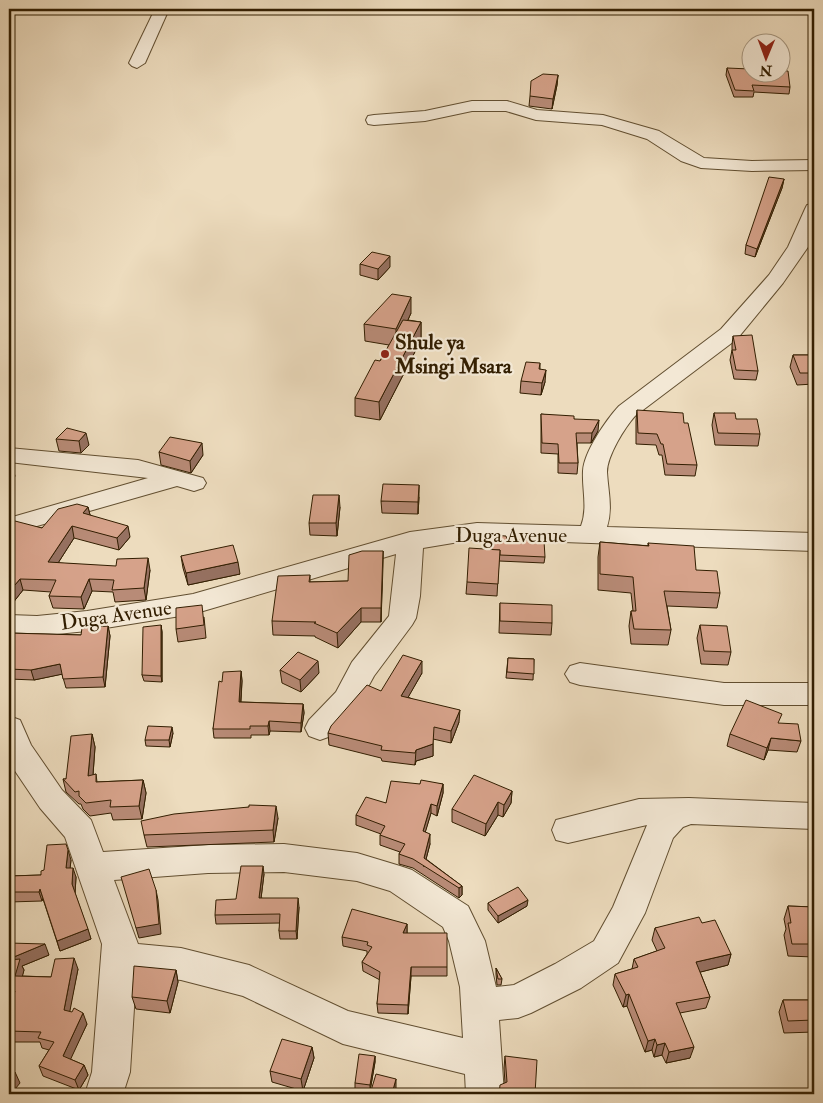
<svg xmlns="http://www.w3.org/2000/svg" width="823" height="1103" font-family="'IM FELL Double Pica',serif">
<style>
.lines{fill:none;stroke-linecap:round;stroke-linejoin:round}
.minor-casing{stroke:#614e30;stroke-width:2}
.minor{fill:#f3e8d5;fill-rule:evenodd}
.wall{fill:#b88b77;stroke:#321e01}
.shaded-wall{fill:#967161;stroke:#321e01}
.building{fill:#d6a28a;stroke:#321e01}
.poi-dot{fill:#8f2418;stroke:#f3e8d5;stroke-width:2}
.labels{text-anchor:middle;stroke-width:4.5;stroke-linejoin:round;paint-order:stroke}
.poi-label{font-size:21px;font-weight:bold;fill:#321e01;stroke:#f3e8d5;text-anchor:start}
.street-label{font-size:21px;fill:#321e01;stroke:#f3e8d5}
</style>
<rect width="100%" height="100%" fill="#eddcbe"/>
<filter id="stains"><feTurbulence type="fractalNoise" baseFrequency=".004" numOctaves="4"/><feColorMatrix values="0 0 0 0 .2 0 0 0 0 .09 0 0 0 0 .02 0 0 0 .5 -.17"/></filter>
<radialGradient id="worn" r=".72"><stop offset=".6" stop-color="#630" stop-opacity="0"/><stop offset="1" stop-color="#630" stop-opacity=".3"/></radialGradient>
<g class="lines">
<defs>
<g id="minor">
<polygon points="155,9 169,9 145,63 137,68 132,66 129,63"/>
<polygon points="472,101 507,101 537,110 603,115 659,131 704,158 752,161 814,160 814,170 752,171 701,168 681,161 647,139 602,125 536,120 506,111 472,111 425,121 374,125 368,124 366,120 368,116 374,115 425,111"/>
<path d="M814,204V231L808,247L783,283L737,339L635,416C625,427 607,456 607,472C608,491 613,508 607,527L814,533V551L477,539L423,548L420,596L416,618L412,625L374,676L357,707L331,736L320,740L309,736L305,728L309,720L336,692L352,662L389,616L396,554L193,614L87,631L37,636L9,635V615L37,616L87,611L193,594L410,532L477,523L581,526C588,508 582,490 583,471C584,452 606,420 619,406L721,329L769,275L788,247L805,209L807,205Z"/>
<polygon points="9,448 138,460 203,478 206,483 203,488 194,491 177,486 9,534 9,518 148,478 9,462"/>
<polygon points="580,663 724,683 814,683 814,705 724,705 580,685 570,682 565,674 570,666"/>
<path d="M9,716L20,720L31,745L62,790L91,820L103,852L208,845L284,844L357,853L400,866L412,870L468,906L485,941L496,987L514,985L555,964L594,941L613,907L647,825L568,843L556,840L552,830L556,820L639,799L689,798L814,803V829L691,824L683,827L673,838L645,913L618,963L581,988L531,1013L518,1018L499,1020L504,1094H466L465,1074L343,1044L243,996L181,980L136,976L130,1072L123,1094H85L92,1072L102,944L65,837L40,808L9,762ZM284,872L357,881L390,891L443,927L449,941L460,987L463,1038L348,1011L249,965L181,948L138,944L114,880L208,873Z"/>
</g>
</defs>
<use href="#minor" class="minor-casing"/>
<use href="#minor" class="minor"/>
</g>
<g class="wall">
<polygon points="727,68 790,87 789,94 754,92 753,97 734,97 726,75"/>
<polygon points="558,75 557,85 552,109 529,106 530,96"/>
<polygon points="784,179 782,188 755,257 745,254 746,245"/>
<polygon points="360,264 390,267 378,280 360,275"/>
<polygon points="411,313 408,320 421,322 421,340 380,420 355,416 355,398 380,361 389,345 365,341 364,324"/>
<polygon points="733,336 758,371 756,380 734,379 730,360 732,350 732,345"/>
<polygon points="793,355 814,355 814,384 797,385 790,367"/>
<polygon points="540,363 540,369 545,382 541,395 520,393 521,381"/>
<polygon points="637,410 697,465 695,476 665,475 662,455 659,455 656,445 636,444 636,420"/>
<polygon points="714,413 736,419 760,434 758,446 715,445 712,425"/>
<polygon points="541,414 574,419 598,431 591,443 577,443 578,463 577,474 558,473 558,454 541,453"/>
<polygon points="67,428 89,445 81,453 59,451 56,439"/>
<polygon points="159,452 203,455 191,473 161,465"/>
<polygon points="419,497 418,514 382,513 381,501"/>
<polygon points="88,507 90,515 130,537 119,550 74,538 58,563 150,570 146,600 115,602 113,592 92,591 84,609 53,608 49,596 51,592 23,590 12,604 9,603 9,523 42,528"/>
<polygon points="340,507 337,536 310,535 309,523"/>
<polygon points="490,535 507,539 545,557 544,563 499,561 497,596 466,594 467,582 490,550"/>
<polygon points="600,542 648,546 648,543 696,570 720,593 717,608 667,606 671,630 668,645 631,644 629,626 631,611 633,611 631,593 598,590 598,557"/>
<polygon points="383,551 381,622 361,622 338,648 315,637 315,636 273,635 272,621 310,575 310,582 348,581"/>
<polygon points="181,556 240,574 188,585 183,568"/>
<polygon points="500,603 552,623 551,635 499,633"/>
<polygon points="204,617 206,638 178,642 176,629"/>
<polygon points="161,625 162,632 162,682 144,681 142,675"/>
<polygon points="700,625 731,652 728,665 701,664 697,638"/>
<polygon points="108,626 110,636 105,687 66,688 62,674 34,680 9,679 9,633 81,635"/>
<polygon points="508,658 534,659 533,680 506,678"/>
<polygon points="280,670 319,673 301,692 282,683"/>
<polygon points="241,671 242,681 241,702 303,704 304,713 301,732 270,731 269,735 251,735 251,738 214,738 213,729 222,682"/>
<polygon points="422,673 408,697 459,722 451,743 433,739 433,756 416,761 415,765 382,761 381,758 329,745 328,733 381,691"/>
<polygon points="173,733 170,747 146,746 145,740"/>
<polygon points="92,734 95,747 93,775 96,774 97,782 143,780 146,793 142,819 113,820 111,813 90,816 83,809 81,804 79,804 66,792 63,779 66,779"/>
<polygon points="730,734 801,741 797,752 768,750 764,760 727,746"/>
<polygon points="420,784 443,784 443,793 437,816 431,813 425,832 430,844 426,859 462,886 462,895 459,898 413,868 399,864 399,854 400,852 380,845 380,835 381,834 356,825 356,815 386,803"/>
<polygon points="512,791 511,803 503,817 498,815 485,836 452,822 452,809"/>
<polygon points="249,807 278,818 274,842 147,847 144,835"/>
<polygon points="9,850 10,850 14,860 10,876 41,875 44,870 71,860 70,868 76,877 75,893 91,939 60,951 43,899 42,901 9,902"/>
<polygon points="264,874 261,898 299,907 297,939 280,939 279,931 280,923 216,924 215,915 236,899"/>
<polygon points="488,903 527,906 498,923 488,910"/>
<polygon points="788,906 814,907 814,957 788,956 784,935 786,929 784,919"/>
<polygon points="702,923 731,954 728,965 700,972 710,997 706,1008 680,1013 690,1058 666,1063 662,1055 654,1057 652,1050 645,1052 627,1006 623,1007 613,985 615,974 632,969 634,959 657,951 652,940 655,928"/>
<polygon points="407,924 407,933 447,967 447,976 411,976 408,1014 378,1013 377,1004 380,980 363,971 362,962 367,954 367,951 343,946 342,937"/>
<polygon points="9,943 49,955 22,966 24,970 22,976 51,977 78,969 69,1012 87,1024 70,1059 84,1065 88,1075 79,1090 43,1076 39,1066 49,1050 42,1048 40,1042 9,1042 9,1011 12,1002 9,1001"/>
<polygon points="496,968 502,979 501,985 497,985 496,974"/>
<polygon points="176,970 178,982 170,1013 136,1009 132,997"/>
<polygon points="783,1000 814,1000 814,1032 784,1033 779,1012"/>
<polygon points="312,1047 314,1058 303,1091 272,1082 270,1071"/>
<polygon points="375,1056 375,1062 370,1091 355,1089 355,1083"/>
<polygon points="505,1056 535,1094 505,1083 504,1068"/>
</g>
<g class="shaded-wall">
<polygon points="558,75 557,85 552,109 553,99"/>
<polygon points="784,179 782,188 755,257 757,249"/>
<polygon points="390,256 390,267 378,280 378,269"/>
<polygon points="411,297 411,313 396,346 396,329"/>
<polygon points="421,322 421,340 380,420 379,402"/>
<polygon points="546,370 545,382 541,395 542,383"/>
<polygon points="599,420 598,431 591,443 592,433"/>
<polygon points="86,433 89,445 81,453 79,441"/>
<polygon points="202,443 203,455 191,473 190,461"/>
<polygon points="12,465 15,476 9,488 9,471"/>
<polygon points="419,485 419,497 418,514 418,502"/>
<polygon points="339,495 340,507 337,536 336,523"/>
<polygon points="88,507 91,519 83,513"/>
<polygon points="72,526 74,538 51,574 48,562"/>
<polygon points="128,526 130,537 119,550 117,538"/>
<polygon points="383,551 383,566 381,622 381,608"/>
<polygon points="148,558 150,570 146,600 144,588"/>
<polygon points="238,562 240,574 188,585 186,573"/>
<polygon points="20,579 23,590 12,604 9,592"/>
<polygon points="89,579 92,591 84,609 81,597"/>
<polygon points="361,608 361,622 338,648 337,633"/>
<polygon points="161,625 162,632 162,682 161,676"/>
<polygon points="108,626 110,636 105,687 103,677"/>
<polygon points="318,661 319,673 301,692 300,680"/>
<polygon points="422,661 422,673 402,708 401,696"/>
<polygon points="60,664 63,674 34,680 31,670"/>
<polygon points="241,671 242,681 240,711 239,702"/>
<polygon points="303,704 304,713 301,732 301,723"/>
<polygon points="460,710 459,722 451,743 451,731"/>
<polygon points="269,721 270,731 269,735 268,726"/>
<polygon points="172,727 173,733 170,747 169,740"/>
<polygon points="92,734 95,747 92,788 88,776"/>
<polygon points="771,738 768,750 764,760 767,748"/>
<polygon points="433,744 433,756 416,761 415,765 416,750"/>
<polygon points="143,780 146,793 142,819 139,806"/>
<polygon points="443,784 443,793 437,816 437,806"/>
<polygon points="512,791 511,803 503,817 504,805"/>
<polygon points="498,802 498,815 485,836 486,824"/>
<polygon points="431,804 431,813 423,840 423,831"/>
<polygon points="276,806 278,818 274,842 273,830"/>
<polygon points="430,834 430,844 424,867 424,858"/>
<polygon points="10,850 14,860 9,881 9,856"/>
<polygon points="68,850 71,860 69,878 66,868"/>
<polygon points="263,866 264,874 260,907 259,898"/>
<polygon points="73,868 76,877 75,894 72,884"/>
<polygon points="462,886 462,895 459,898 459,888"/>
<polygon points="40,889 43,898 42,901 39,892"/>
<polygon points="156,890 158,900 161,934 139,938 136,928"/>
<polygon points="298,898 299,907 297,939 296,931"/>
<polygon points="528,900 527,906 498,923 498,916"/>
<polygon points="407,924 407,934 403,933"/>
<polygon points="88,929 91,939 60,951 57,941"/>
<polygon points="45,944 49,955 22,966 24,970 20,986 9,966 9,959"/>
<polygon points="731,954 728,965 693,974 696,962"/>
<polygon points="74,958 78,969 68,1021 64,1010"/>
<polygon points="411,967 411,976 408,1014 408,1005"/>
<polygon points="176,970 178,982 170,1013 167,1001"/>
<polygon points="629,994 627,1006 623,1007 626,995"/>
<polygon points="83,1013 87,1024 67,1067 63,1056"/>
<polygon points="655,1039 652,1050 645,1052 648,1041"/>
<polygon points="665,1043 662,1055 654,1057 657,1045"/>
<polygon points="312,1047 314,1058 303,1091 301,1079"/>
<polygon points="694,1047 690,1058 666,1063 669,1052"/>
<polygon points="375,1056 375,1062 370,1091 370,1085"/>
<polygon points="84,1065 88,1075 79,1090 75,1080"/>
<polygon points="15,1072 20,1083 11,1094 9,1094 9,1080"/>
<polygon points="396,1079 396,1090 393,1090"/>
</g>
<g class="building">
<polygon points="727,68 750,69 750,72 780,72 780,71 788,71 790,87 752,85 754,91 735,90"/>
<polygon points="543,74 558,75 553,99 530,96 531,81"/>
<polygon points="769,177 784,179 757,249 746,245"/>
<polygon points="372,252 390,256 378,269 360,264"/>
<polygon points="392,294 411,297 396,329 364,324"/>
<polygon points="403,320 421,322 379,402 355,398 375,360 380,361"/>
<polygon points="752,335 758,371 736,370 732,350 736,350 733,336"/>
<polygon points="793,355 814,355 814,373 800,373"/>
<polygon points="526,362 540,363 539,369 546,370 542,383 521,381"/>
<polygon points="637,410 683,413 684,423 688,423 697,465 667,464 663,444 661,444 657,434 638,433"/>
<polygon points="714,413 735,413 736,419 757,419 760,434 718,433"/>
<polygon points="541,414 574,416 574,419 599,420 592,433 576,433 578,463 559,463 558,444 542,443"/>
<polygon points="67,428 86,433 79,441 56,439"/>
<polygon points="170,437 202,443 190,461 159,452"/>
<polygon points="9,463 12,465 9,471"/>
<polygon points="383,484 419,485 418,502 381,501"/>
<polygon points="313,495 339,495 336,523 309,523"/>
<polygon points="77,504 88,507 83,513 128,526 117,538 72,526 48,562 116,566 117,559 148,558 144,588 112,590 114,580 89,579 81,597 49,596 56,580 20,579 9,592 9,523 15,521 42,528 58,509"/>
<polygon points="490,535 506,536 507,539 544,541 545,557 500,555 500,550 492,550"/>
<polygon points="600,542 649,546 648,543 694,546 696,570 717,571 720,593 664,591 671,630 634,629 631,611 636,611 633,577 600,574"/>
<polygon points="233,545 238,562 186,573 181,556"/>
<polygon points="469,548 500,550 498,584 467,582"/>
<polygon points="362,551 383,551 381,608 361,608 337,633 314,623 316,622 272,621 278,576 310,575 309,582 348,581 349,555"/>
<polygon points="500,603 552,605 552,623 500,621"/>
<polygon points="202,605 204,625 176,629 176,608"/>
<polygon points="161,625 161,676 142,675 143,627"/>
<polygon points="700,625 727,626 731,652 704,651"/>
<polygon points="108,626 103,677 63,679 60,664 31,670 9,669 9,649 10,646 9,646 9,633 81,635 82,628"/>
<polygon points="298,652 318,661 300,680 280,670"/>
<polygon points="403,655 422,661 401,696 460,710 451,731 434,727 433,744 416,750 415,753 381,750 382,746 328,733 331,726 367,685 381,691"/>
<polygon points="508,658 534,659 534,674 507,672"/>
<polygon points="241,671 239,702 303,704 301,723 269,721 268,726 250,726 250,729 213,729 219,681 222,682 223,672"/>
<polygon points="746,700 782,714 778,723 798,724 801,741 771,738 767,748 730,734"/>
<polygon points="148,726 172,727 169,740 145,740"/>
<polygon points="92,734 88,776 96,774 96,782 143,780 139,806 110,807 111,800 86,803 79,796 79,791 75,792 63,779 66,779 71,736"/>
<polygon points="474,775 512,791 504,805 498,802 486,824 452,809"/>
<polygon points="421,780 443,784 437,806 431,804 423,831 430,834 424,858 462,886 459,888 413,859 399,854 405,844 380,835 385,826 356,815 366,797 386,803 391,781 420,784"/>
<polygon points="249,805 276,806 273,830 144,835 141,821 174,814 249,807"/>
<polygon points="66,844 68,850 66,868 73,868 72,884 88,929 57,941 40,889 39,892 9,892 9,876 41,875 41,871 44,870 47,845"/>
<polygon points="241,866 263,866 259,898 298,898 296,931 279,931 280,914 215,915 216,900 236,899"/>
<polygon points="149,869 156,890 159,924 136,928 121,877"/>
<polygon points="518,887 528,900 498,916 488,903"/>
<polygon points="788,906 814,907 814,944 792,944 788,923 791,923"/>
<polygon points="352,909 407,924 403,933 447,933 447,967 411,967 408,1005 377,1004 380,972 362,962 372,947 367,945 368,942 342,937"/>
<polygon points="699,917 702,923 715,920 731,954 696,962 710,997 676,1003 694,1047 669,1052 665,1043 657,1045 655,1039 648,1041 629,994 626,995 615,974 638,967 634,959 665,948 655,928"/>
<polygon points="9,943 45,944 9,959"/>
<polygon points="74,958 64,1010 72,1012 74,1008 83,1013 63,1056 84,1065 75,1080 39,1066 54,1042 38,1038 41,1032 9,1031 9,1011 15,991 9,991 9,960 20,959 15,976 51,977 55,959"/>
<polygon points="134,966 176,970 167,1001 132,997"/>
<polygon points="496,968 502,979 498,979"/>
<polygon points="783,1000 814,1000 814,1020 788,1021"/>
<polygon points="282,1039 312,1047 301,1079 270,1071"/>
<polygon points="359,1054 375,1056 370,1085 355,1083"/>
<polygon points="505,1056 537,1060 535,1094 499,1094 500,1085 507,1082"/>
<polygon points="9,1069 15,1072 9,1080"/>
<polygon points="376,1074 396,1079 393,1090 398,1091 398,1094 370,1094"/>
<polygon points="114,1093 128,1094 113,1094"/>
</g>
<circle class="poi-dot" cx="385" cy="354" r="5"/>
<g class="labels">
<g class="poi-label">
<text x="395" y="349">Shule ya<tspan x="395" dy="24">Msingi Msara</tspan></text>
</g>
<g class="street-label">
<text x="511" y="542">Duga Avenue</text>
<text transform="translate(116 615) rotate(-8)" y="7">Duga Avenue</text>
</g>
</g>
<rect width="823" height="1103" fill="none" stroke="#eddcbe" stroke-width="30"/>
<rect x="10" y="10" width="803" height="1083" fill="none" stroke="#321e01" stroke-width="2.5"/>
<rect x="15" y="15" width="793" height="1073" fill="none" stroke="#321e01"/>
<g transform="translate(766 58) rotate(181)"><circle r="24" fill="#f3e8d5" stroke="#a69780"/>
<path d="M0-4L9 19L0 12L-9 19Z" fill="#8f2418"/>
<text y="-8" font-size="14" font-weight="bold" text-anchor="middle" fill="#321e01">N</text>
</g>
<rect width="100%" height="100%" filter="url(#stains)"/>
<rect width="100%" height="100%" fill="url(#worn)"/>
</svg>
